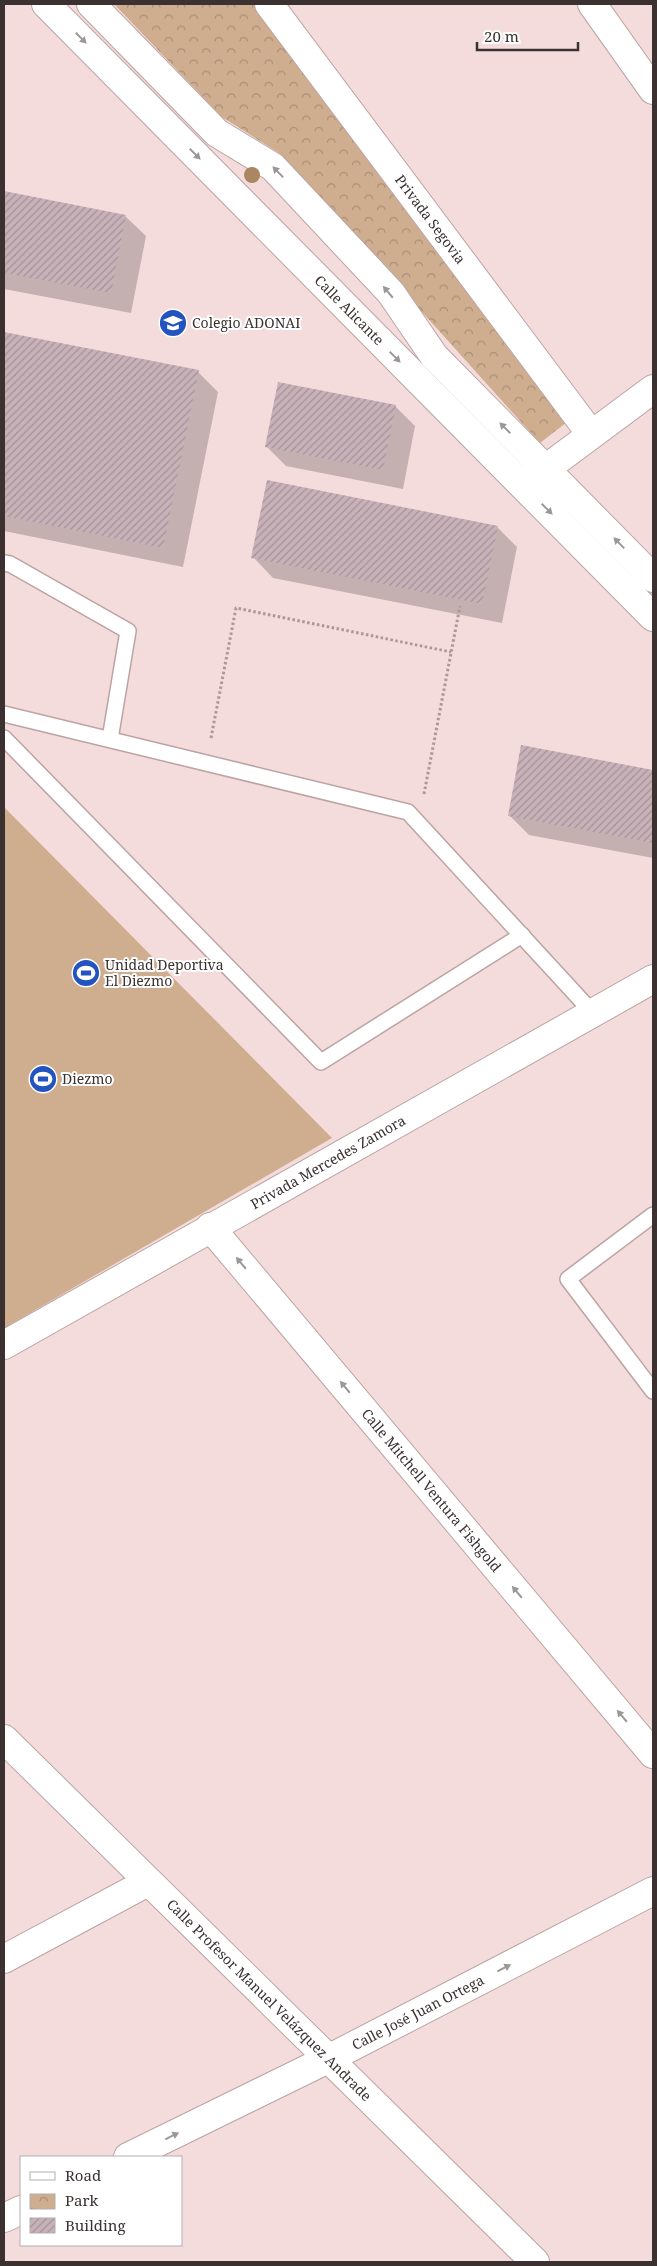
<svg xmlns="http://www.w3.org/2000/svg" width="657" height="2266" font-family="'Noto Serif',serif">
<style>
.green{fill:#cfae90}
.park{fill:url(#park-crowns)}
.shadow{fill:#0003}
.building{fill:url(#building-hatch)}
.lines{fill:none;stroke-linecap:round;stroke-linejoin:round}
.lane-casing{stroke:#bba4a3;stroke-width:18}
.street-casing{stroke:#bba4a3;stroke-width:30}
.path{stroke:#aa9797;stroke-width:3;stroke-dasharray:2.5 2.5;stroke-linecap:butt}
.lane{stroke:#fff;stroke-width:15}
.street{stroke:#fff;stroke-width:28}
.tree{fill:#ab8663}
.oneway{fill:#9d9898}
.labels{text-anchor:middle;stroke-width:4;stroke-linejoin:round;paint-order:stroke}
.street-label{font-size:14px;fill:#3b3131;stroke:#fff}
.poi-label{font-size:14px;fill:#3b3131;stroke:#fff;text-anchor:start}
</style>
<defs>
<pattern id="park-crowns" width="20" height="18" patternUnits="userSpaceOnUse" patternTransform="scale(1.25)"><rect width="20" height="18" fill="#cfae90"/><path d="M2 6a3 3 0 1 1 6 0M12 15a3 3 0 1 1 6 0" fill="none" stroke="#a98e76"/></pattern>
<pattern id="building-hatch" width="6" height="6" patternUnits="userSpaceOnUse" patternTransform="scale(1.25)"><rect width="6" height="6" fill="#c8b2b9"/><path d="M-1 1l2-2M0 6l6-6M5 7l2-2" fill="none" stroke="#a49197"/></pattern>
</defs>
<rect width="100%" height="100%" fill="#f5dcdc"/>
<polygon class="green" points="4,807 332,1138 4,1328"/>
<polygon class="park" points="114,4 253,4 567,422 540,443 279,153 222,117"/>
<g class="shadow">
<polygon points="4,192 125,216 146,236 131,313 4,289"/>
<polygon points="4,333 198,372 218,392 183,567 4,531"/>
<polygon points="395,406 415,426 403,489 286,466 266,446"/>
<polygon points="497,527 517,547 502,623 273,578 253,557"/>
<polygon points="522,747 653,771 653,858 529,835 509,815"/>
</g>
<g class="building">
<polygon points="4,191 126,215 111,293 4,273"/>
<polygon points="4,332 199,370 163,548 4,516"/>
<polygon points="278,382 396,405 383,470 265,447"/>
<polygon points="267,480 498,526 482,604 251,558"/>
<polygon points="521,745 653,770 653,843 508,816"/>
</g>
<g class="lines">
<defs>
<g id="lane">
<polyline points="4,563 10,564 128,631 110,739"/>
<polyline points="4,714 408,812 593,1013"/>
<polyline points="4,738 321,1062 522,935"/>
<polyline points="653,1215 568,1279 653,1391"/>
</g>
<g id="street">
<path id="s1" d="M46,4L653,617"/>
<polyline points="91,4 217,133 273,167 391,293 434,356 653,578"/>
<path id="s2" d="M269,4L591,434"/>
<polyline points="592,4 653,90"/>
<polyline points="532,479 653,389"/>
<path id="s3" d="M210,1227L653,1754"/>
<path id="s4" d="M4,1345L653,979"/>
<path id="s5" d="M4,1739L535,2262"/>
<polyline points="4,1959 148,1882"/>
<path id="s6" d="M128,2157L328,2059L653,1891"/>
<polyline points="4,2218 21,2210"/>
</g>
</defs>
<use href="#lane" class="lane-casing"/>
<use href="#street" class="street-casing"/>
<g class="path">
<polyline points="211,738 236,608 451,652"/>
<polyline points="424,794 460,606"/>
</g>
<use href="#lane" class="lane"/>
<use href="#street" class="street"/>
</g>
<circle class="tree" cx="252" cy="175" r="8"/>
<defs><path id="oneway-solid" d="M-6-.8H1V-3.2L6.5 0L1 3.2V.8H-6Z" transform="scale(1.25)"/></defs>
<g class="oneway">
<use href="#oneway-solid" transform="translate(81 38) rotate(45)"/>
<use href="#oneway-solid" transform="translate(195 154) rotate(45)"/>
<use href="#oneway-solid" transform="translate(278 172) rotate(-134)"/>
<use href="#oneway-solid" transform="translate(388 292) rotate(-130)"/>
<use href="#oneway-solid" transform="translate(395 357) rotate(45)"/>
<use href="#oneway-solid" transform="translate(505 428) rotate(-135)"/>
<use href="#oneway-solid" transform="translate(547 509) rotate(45)"/>
<use href="#oneway-solid" transform="translate(619 543) rotate(-134)"/>
<use href="#oneway-solid" transform="translate(241 1263) rotate(-130)"/>
<use href="#oneway-solid" transform="translate(345 1387) rotate(-130)"/>
<use href="#oneway-solid" transform="translate(517 1592) rotate(-130)"/>
<use href="#oneway-solid" transform="translate(622 1716) rotate(-130)"/>
<use href="#oneway-solid" transform="translate(504 1968) rotate(-27)"/>
<use href="#oneway-solid" transform="translate(172 2136) rotate(-26)"/>
</g>
<defs>
<symbol id="school-disc" viewBox="-11 -11 22 22"><circle r="9.5" fill="#2353c1" stroke="#fff"/><path d="M0-5L7-2L0 1L-7-2ZM-4 1L0 2.5L4 1V4Q0 6-4 4Z" fill="#fff"/></symbol>
<symbol id="stadium-disc" viewBox="-11 -11 22 22"><circle r="9.5" fill="#2353c1" stroke="#fff"/><path d="M0-5a6.5 5 0 1 0 0 10a6.5 5 0 1 0 0-10ZM-3.5-1.8h7v3.6h-7Z" fill="#fff"/></symbol>
</defs>
<g fill-rule="evenodd">
<use href="#school-disc" x="157" y="307" width="32" height="32"/>
<use href="#stadium-disc" x="70" y="957" width="32" height="32"/>
<use href="#stadium-disc" x="27" y="1063" width="32" height="32"/>
</g>
<g class="labels">
<g class="street-label">
<text dy="5" stroke="none"><textPath href="#s2" startOffset="269">Privada Segovia</textPath></text>
<text dy="5" stroke="none"><textPath href="#s1" startOffset="431">Calle Alicante</textPath></text>
<text dy="5" stroke="none"><textPath href="#s4" startOffset="372">Privada Mercedes Zamora</textPath></text>
<text dy="5" stroke="none"><textPath href="#s3" startOffset="344">Calle Mitchell Ventura Fishgold</textPath></text>
<text dy="5" stroke="none"><textPath href="#s5" startOffset="372">Calle Profesor Manuel Velázquez Andrade</textPath></text>
<text dy="5" stroke="none"><textPath href="#s6" startOffset="324">Calle José Juan Ortega</textPath></text>
</g>
<g class="poi-label">
<text x="192" y="328">Colegio ADONAI</text>
<text x="105" y="970">Unidad Deportiva<tspan x="105" dy="16">El Diezmo</tspan></text>
<text x="62" y="1084">Diezmo</text>
</g>
</g>
<rect width="657" height="2266" fill="none" stroke="#3b3131" stroke-width="10"/>
<rect x="20" y="2156" width="162" height="90" fill="#ffffff" stroke="#b1adad"/>
<rect x="30" y="2172" width="25" height="8" fill="#ffffff" stroke="#b1adad"/>
<text x="65" y="2181" font-size="15" fill="#3b3131">Road</text>
<rect x="30" y="2194" width="25" height="15" fill="url(#park-crowns)" stroke="#b1adad"/>
<text x="65" y="2206" font-size="15" fill="#3b3131">Park</text>
<rect x="30" y="2218" width="25" height="15" fill="url(#building-hatch)" stroke="#b1adad"/>
<text x="65" y="2231" font-size="15" fill="#3b3131">Building</text>
<path d="M477 42v8h101v-8" fill="none" stroke="#3b3131" stroke-width="2.5"/>
<text x="484" y="42" font-size="15" fill="#3b3131" stroke="#ffffff" stroke-width="4" paint-order="stroke">20 m</text>
</svg>
